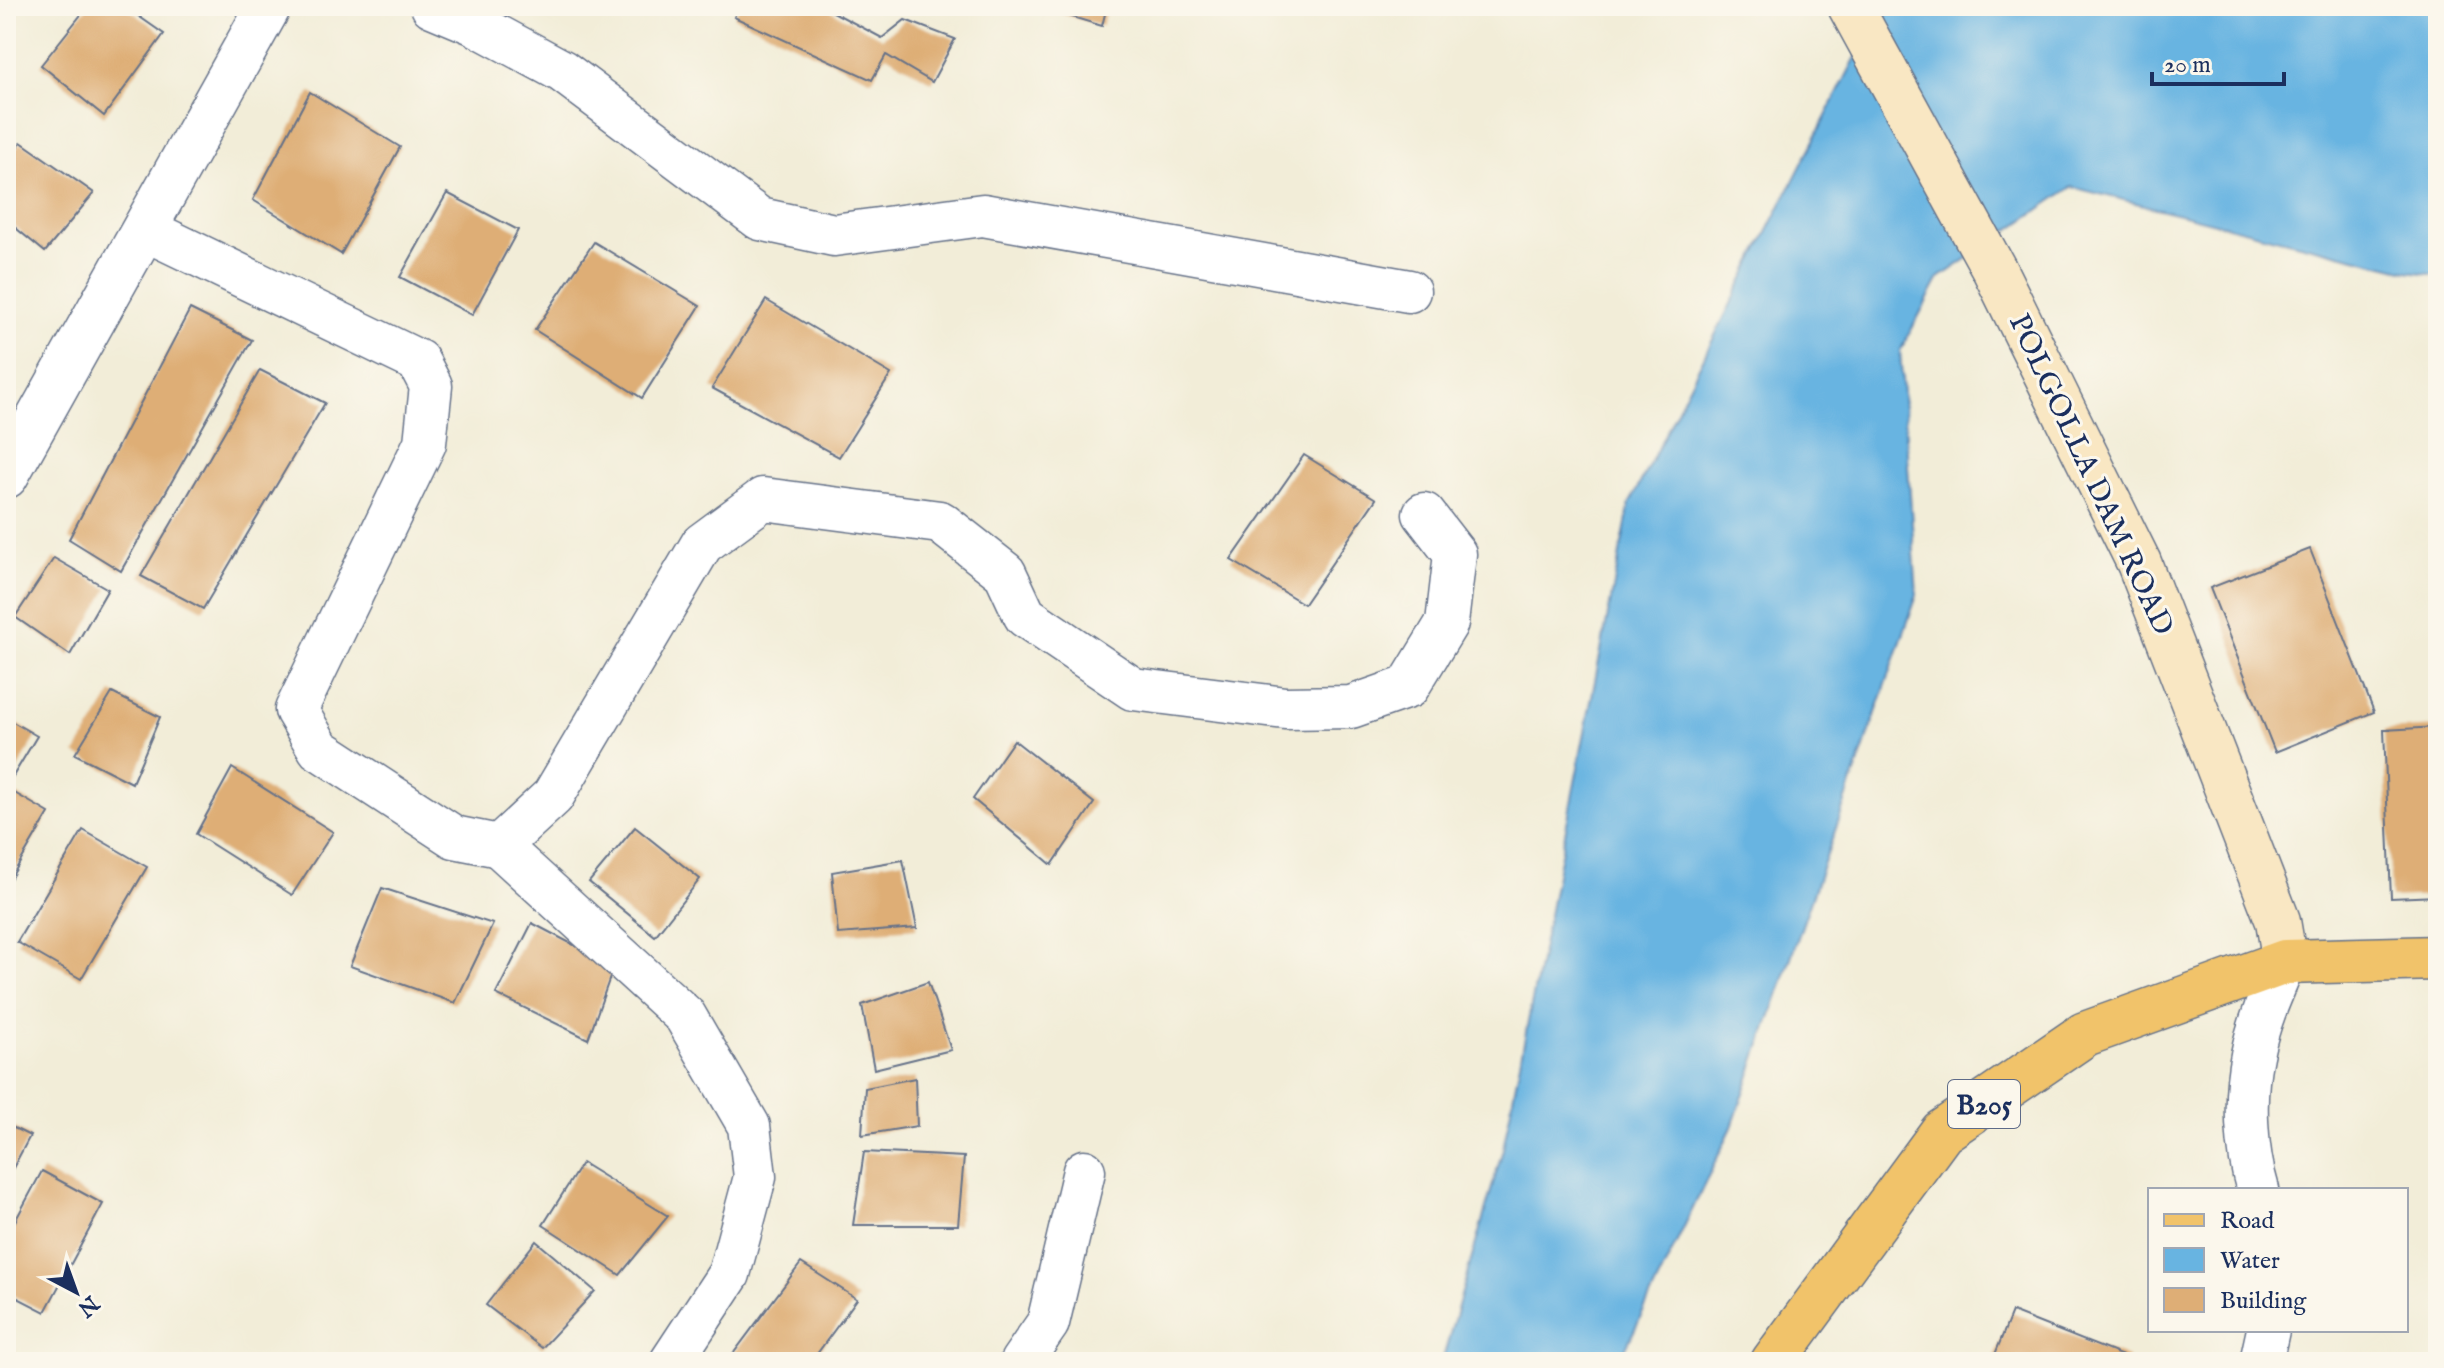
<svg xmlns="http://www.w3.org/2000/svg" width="2444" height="1368" font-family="'IM FELL English',serif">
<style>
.water{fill:#68b4e1;stroke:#4272a0;stroke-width:2}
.building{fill:#deae76}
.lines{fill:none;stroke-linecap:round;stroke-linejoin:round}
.minor-casing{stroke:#667289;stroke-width:45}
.tertiary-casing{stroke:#667289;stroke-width:47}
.secondary-casing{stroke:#667289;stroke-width:47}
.primary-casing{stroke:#667289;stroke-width:47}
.minor{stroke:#fff;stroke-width:42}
.tertiary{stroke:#fff;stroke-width:44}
.secondary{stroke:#f9e7c3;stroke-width:44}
.primary{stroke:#f1c36a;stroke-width:44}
.labels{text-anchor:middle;stroke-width:6;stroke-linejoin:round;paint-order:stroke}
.shield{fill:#fbf7ec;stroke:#5e6b89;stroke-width:2}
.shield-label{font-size:28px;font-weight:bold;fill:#1b2f5e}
.street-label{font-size:30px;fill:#1b2f5e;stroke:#fbf7ec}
</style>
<rect width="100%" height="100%" fill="#fbf7ec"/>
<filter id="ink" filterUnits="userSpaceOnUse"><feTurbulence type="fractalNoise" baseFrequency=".0125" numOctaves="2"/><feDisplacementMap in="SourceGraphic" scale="16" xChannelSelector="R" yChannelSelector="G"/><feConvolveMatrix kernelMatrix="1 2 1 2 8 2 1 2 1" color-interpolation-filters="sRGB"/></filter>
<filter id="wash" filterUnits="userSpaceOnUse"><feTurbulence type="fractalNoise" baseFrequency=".006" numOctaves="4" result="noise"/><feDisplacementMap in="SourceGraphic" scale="32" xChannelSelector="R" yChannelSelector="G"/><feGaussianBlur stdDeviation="1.8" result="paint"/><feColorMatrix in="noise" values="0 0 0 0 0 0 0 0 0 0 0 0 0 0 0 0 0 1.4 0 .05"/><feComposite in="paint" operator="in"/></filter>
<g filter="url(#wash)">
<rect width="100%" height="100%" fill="#f2edd8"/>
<polygon class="water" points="1892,6 2438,6 2438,275 2407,271 2072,187 1939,278 1900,351 1917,595 1732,1127 1619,1362 1442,1362 1503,1149 1630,503 1855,59"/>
<g id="blocks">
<g class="building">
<polygon points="88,6 124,6 164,34 104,116 41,65"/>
<polygon points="739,6 822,6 882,38 905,20 955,39 932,82 886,55 872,80 734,17"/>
<polygon points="1036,6 1107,6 1102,26"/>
<polygon points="310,92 400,147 341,254 253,200"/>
<polygon points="21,142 94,193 45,252 6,220 6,162"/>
<polygon points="447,193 518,230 472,315 400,277"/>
<polygon points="594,242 700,306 642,398 535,330"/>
<polygon points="766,300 891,374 839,457 712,388"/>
<polygon points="190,309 252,340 121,571 69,539"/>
<polygon points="260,370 325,403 203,609 141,576"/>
<polygon points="1304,455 1376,499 1304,604 1231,560"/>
<polygon points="2310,549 2374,712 2275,752 2210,588"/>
<polygon points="54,558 108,589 70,655 15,617"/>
<polygon points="112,693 160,717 132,783 75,754"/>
<polygon points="6,718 37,736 6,788 49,813 6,886"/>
<polygon points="2438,727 2438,896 2391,898 2384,730"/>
<polygon points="1014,740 1094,803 1052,865 973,799"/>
<polygon points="232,768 333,832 292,895 196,834"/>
<polygon points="635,827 700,879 655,936 589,882"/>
<polygon points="83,830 147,867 81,979 17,942"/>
<polygon points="903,860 917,928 838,934 832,872"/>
<polygon points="382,888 493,924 455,1003 350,966"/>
<polygon points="532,923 614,966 588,1039 496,994"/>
<polygon points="928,982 951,1050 874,1069 862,1005"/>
<polygon points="915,1078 917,1126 862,1135 865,1088"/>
<polygon points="6,1124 30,1136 6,1181"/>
<polygon points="864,1152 964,1157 958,1225 853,1225"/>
<polygon points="582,1163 668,1216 620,1275 543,1225"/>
<polygon points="42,1171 103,1204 45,1312 6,1292 6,1238"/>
<polygon points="536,1241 595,1291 542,1348 486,1305"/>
<polygon points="801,1263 857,1299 811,1362 727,1362"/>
<polygon points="2012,1312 2128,1358 2127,1362 1992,1362"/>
</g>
</g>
</g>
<g filter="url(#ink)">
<use href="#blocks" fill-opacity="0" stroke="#667289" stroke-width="2"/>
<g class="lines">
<defs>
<g id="minor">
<polyline points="432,6 475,24 562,71 760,219 834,235 983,215 1409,291"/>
<polyline points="144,229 418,361 431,386 425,443 296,710 319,749 454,837 499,846 553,796 702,544 763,499 940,522 1005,573 1025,616 1133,689 1285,708 1351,707 1408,687 1447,623 1455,554 1424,514"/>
<polyline points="499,846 685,1016 749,1126 755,1177 729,1274 671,1362"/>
<path d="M2258,1190C2246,1150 2243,1097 2252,1055C2258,1023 2272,992 2285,962"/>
<polyline points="1021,1362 1048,1323 1084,1171"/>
<polyline points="2261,1362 2268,1330"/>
</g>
<polyline id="tertiary" points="6,476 269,6"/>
<polyline id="secondary" points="1850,6 1994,269 2139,563 2278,921 2285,962"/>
<polyline id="primary" points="1773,1362 1942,1132 2085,1034 2285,962 2438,958"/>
</defs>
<use href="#minor" class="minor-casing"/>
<use href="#tertiary" class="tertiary-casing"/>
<use href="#secondary" class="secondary-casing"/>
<use href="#primary" class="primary-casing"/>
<use href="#minor" class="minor"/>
<use href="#tertiary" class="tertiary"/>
<use href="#secondary" class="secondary"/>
<use href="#primary" class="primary"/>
</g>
</g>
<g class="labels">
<rect class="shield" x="1948" y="1080" width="72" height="48" rx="6"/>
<g class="shield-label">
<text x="1984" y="1114">B205</text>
</g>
<g class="street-label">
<text transform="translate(2092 474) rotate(65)" y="10">POLGOLLA DAM ROAD</text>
</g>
</g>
<rect width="2444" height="1368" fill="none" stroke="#fbf7ec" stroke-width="32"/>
<rect x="2148" y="1188" width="260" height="144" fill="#fbf7ec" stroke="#a1a7b3" stroke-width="2"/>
<rect x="2164" y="1214" width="40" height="12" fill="#f1c36a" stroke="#a1a7b3" stroke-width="2"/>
<text x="2220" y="1228" font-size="24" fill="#1b2f5e">Road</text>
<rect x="2164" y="1248" width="40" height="24" fill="#68b4e1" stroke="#a1a7b3" stroke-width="2"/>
<text x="2220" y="1268" font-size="24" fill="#1b2f5e">Water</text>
<rect x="2164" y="1288" width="40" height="24" fill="#deae76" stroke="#a1a7b3" stroke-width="2"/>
<text x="2220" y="1308" font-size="24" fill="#1b2f5e">Building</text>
<g transform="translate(76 1292) rotate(139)" stroke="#fbf7ec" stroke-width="6" paint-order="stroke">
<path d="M0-6L14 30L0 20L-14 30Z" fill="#1b2f5e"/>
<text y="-12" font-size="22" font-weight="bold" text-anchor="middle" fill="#1b2f5e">N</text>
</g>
<path d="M2152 72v12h132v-12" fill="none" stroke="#1b2f5e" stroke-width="4"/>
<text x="2164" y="72" font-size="24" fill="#1b2f5e" stroke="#fbf7ec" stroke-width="6" paint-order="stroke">20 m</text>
</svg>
